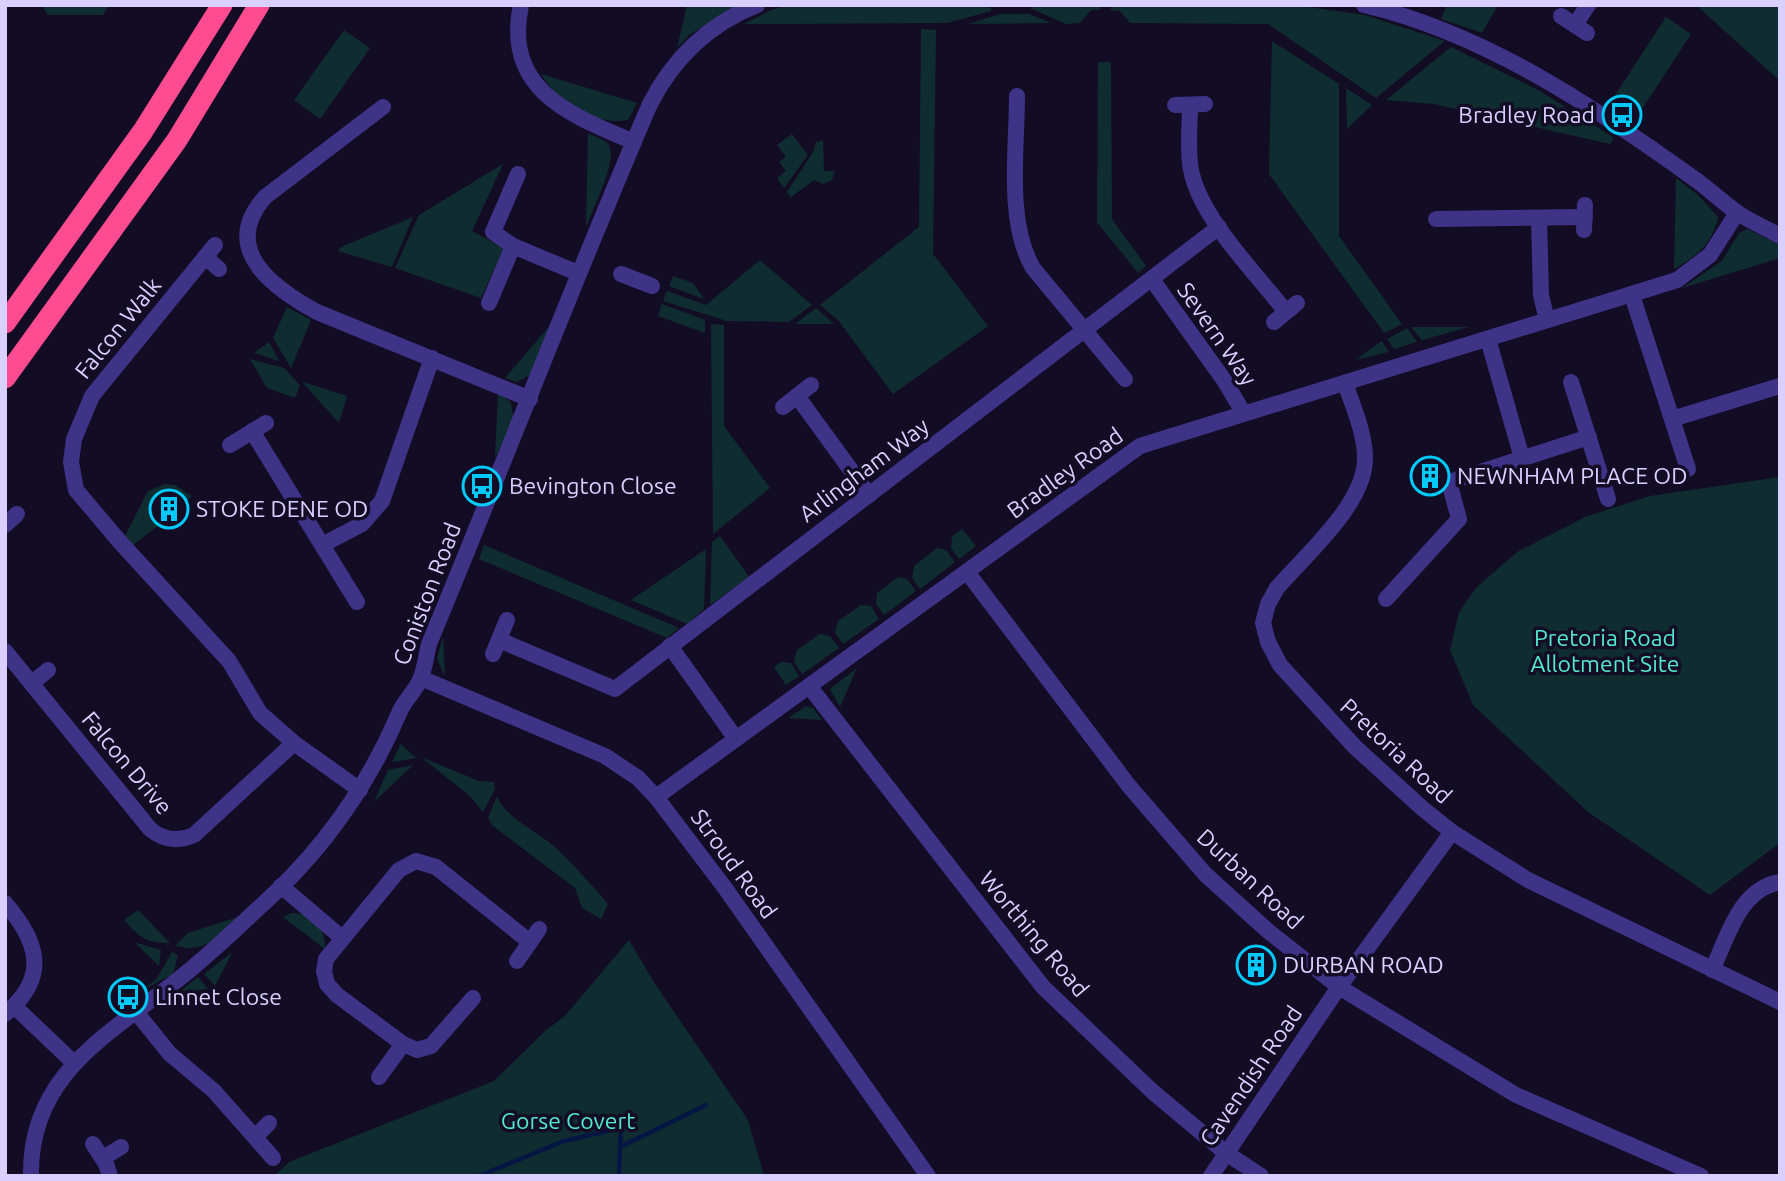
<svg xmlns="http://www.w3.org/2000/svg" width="1785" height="1181" font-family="Ubuntu,sans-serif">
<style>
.green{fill:#0f2d30}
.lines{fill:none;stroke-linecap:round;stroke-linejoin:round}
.stream{stroke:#051645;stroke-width:4.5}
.minor{stroke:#3f3388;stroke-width:16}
.highway{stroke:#ff4b8f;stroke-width:21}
.labels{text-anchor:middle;stroke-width:7;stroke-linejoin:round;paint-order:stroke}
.poi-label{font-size:23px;fill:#dad0ff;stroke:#130c25;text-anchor:start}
.street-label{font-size:23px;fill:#dad0ff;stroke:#130c25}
.park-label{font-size:23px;fill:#52e9d3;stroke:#130c25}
</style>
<rect width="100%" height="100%" fill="#130c25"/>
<g class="green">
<polygon points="42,5 109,5 103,15 48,15"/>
<polygon points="687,5 738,5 689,35 677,48"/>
<polygon points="791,5 969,5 991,8 991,11 947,23 744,24 771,10"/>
<polygon points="1045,5 1100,5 1100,10 1091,10 1080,23 1066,24 1030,8"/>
<polygon points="1111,5 1308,7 1365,15 1445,41 1376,98 1268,24 1130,23 1120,11 1111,10"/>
<polygon points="1447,5 1498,5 1482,33 1441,19"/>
<polygon points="1696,5 1780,5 1780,81"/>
<polygon points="1000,14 1029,14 1051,23 968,24"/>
<polygon points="1666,17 1691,34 1633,123 1608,106"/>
<polygon points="921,29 936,30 933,254 988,326 893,394 838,320 820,305 919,227"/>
<polygon points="344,30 370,48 320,119 294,100"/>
<polygon points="1272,41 1339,84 1339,236 1402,324 1384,333 1269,174"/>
<polygon points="1451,47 1540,91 1614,138 1610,144 1434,104 1386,100"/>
<polygon points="1098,62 1111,62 1112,219 1146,266 1138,273 1097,222"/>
<path d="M541,74L637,103L628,120C596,127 556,100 541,74Z"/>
<polygon points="1346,88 1372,105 1347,129"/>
<path d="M588,134C597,137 607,139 610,148C616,163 592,211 586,227Z"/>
<polygon points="792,134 808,155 784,188 777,178 786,171 779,162 786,157 777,145"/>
<polygon points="823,140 824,171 835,171 832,180 823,184 814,180 791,197 787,192 813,152 816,142"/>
<polygon points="503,164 472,231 504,248 481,298 395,268 419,215"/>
<path d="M1676,178L1698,195L1718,217C1713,243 1696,257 1674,269Z"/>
<polygon points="413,217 392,267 338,251 341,247"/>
<polygon points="1747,229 1780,245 1780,258 1682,288 1722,261 1739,233"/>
<polygon points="760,260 812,305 789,322 727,321 663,301 667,291 706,305"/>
<polygon points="673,276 693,283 704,299 669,286"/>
<polygon points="662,304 705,320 705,333 658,316"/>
<polygon points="287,307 311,320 291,368 273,338"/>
<polygon points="816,308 834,324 795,324"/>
<polygon points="553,322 530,375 516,382 505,378"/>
<polygon points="711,324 724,325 724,426 770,488 713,534"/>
<polygon points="1411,327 1469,327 1422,340"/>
<polygon points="1407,328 1417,342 1394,349 1387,339"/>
<polygon points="1382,341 1389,352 1355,360"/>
<polygon points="269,342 279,361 254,353"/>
<polygon points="250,359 284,368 300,385 295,398 267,388"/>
<polygon points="303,382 347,396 339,423 303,383"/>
<polygon points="498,391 511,403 514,420 495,458"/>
<polygon points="1780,477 1780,843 1710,895 1588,812 1473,705 1450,650 1459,612 1476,588 1517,552 1585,517 1650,496"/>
<polygon points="165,484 175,485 192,496 181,506 172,499 158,513 165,520 133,545 125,536 148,491"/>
<polygon points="962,529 976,546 959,559 951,548 952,536"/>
<polygon points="720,536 749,577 710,605 712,542"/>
<polygon points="484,545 679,628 667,638 479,559"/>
<polygon points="937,548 946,550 955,562 920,589 912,578 914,566"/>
<polygon points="706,549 704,609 687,624 631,600"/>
<polygon points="898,577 907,579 916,591 884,615 876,604 877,593"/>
<polygon points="861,605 871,606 879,619 843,644 835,633 838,621"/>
<polygon points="820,634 830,636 839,648 802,674 794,662 797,650"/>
<polygon points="443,636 445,676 437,659"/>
<polygon points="781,662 791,663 799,676 786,685 774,667"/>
<polygon points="857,668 840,707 830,689"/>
<polygon points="806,706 813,708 822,720 788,718"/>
<polygon points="401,744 416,758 392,762"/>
<polygon points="421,757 479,781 494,782 495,789 483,812 470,796"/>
<polygon points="413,765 374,802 388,770"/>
<path d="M497,796C505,818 538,832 555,847C574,865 592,885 608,904L601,919L582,908L575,888L492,825L488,818Z"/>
<path d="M138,910L170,943C146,943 139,937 124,920Z"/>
<path d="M292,913C313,912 326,929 325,949L283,917Z"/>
<path d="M241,916C218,936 207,954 175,946L188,933Z"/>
<polygon points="629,940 655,984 748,1120 764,1176 274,1176 289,1162 494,1081 545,1031 565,1016"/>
<polygon points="137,943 161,950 159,966 136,944"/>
<polygon points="172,952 178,955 173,974 143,990 157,978"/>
<polygon points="231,953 231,955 215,986 204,974"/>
<polygon points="198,977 208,989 181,993 162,1005"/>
</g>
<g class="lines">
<g class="stream">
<polyline points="479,1176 564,1141 621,1128 620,1147 706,1105"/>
<polyline points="619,1176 620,1147"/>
</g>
<g class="minor">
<path d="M521,5C503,90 570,115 634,142"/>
<path d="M1364,5C1484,33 1593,106 1692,177C1708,188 1722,202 1738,213C1751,222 1766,228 1780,236"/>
<polyline points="1561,16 1587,33"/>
<polyline points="1575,25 1588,5"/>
<path d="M1017,96C1017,149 1006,222 1033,268L1125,379"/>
<polyline points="1175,105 1205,104"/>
<path d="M1190,105C1190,125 1187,149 1191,170C1200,218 1256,273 1286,312"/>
<path d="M383,107L265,197C219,249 273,288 317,312L530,399"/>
<polyline points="518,174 493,232 513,246 578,273"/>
<polyline points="1539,218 1541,295 1547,320"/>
<polyline points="1436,219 1585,217"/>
<polyline points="1584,230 1585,205"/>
<polyline points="215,245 92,396 74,439 71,462 76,490 120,542 229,661 260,713 294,743 360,790"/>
<polyline points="205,257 219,269"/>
<polyline points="621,274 652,286"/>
<polyline points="1153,281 1224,380 1243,412"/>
<polyline points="1632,295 1688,469"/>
<polyline points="489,303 513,246"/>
<polyline points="1274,322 1297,303"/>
<polyline points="1488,339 1522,458"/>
<polyline points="1571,382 1608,499"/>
<path d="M1345,383C1353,406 1364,431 1365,456C1367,503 1306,554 1277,588L1268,604L1263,623L1268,642L1280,665L1355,747L1422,808L1452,832L1528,880L1780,1002"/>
<polyline points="797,396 869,495"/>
<polyline points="783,407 811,385"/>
<polyline points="1672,419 1780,386"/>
<polyline points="252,431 357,602"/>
<polyline points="230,445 266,423"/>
<polyline points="5,525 17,514"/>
<polyline points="324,544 362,524 382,501 432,358"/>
<polyline points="967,572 1129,786 1205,874 1268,931 1339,987 1516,1095 1701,1176"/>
<polyline points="1386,599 1459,519 1449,482 1589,437"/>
<polyline points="499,640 615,689 1219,227"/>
<polyline points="670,646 736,739"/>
<path d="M5,651L150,829C163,840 178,842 194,835L294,743"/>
<polyline points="493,654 507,620"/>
<polyline points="421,678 605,756 638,778 656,797 725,888 928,1176"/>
<polyline points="32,683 48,670"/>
<polyline points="809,686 1043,987 1153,1092 1226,1153 1261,1176"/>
<polyline points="656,797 1140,446 1677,280 1710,255 1737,213"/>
<polyline points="281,886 341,937"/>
<path d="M5,903C38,941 50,977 5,1014"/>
<polyline points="517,961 539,929"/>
<path d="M1712,970C1728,937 1739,889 1780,882"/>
<polyline points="473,998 431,1046 417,1050 403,1044 337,995 327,984 324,971 326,959 399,870 416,861 436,867 530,942"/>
<polyline points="14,1006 73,1062"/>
<polyline points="136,1012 170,1054 214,1091 273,1158"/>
<polyline points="379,1077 403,1044"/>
<polyline points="256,1136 269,1123"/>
<polyline points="93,1144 106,1164 110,1176"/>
<polyline points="103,1158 121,1147"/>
<path d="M31,1176C29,1074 110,1034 180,978C209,955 236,929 263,904C322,851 369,784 400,711C405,700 415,691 420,680C425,669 426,655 429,644C504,464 573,282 650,104C674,57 709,24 757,5"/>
<polyline points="1211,1176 1339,987 1452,832"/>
</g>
<g class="highway">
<polyline points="5,323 143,131 222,5"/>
<polyline points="5,378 177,140 259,5"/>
</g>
</g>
<defs>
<symbol id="bus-ring" viewBox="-11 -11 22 22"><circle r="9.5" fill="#130c25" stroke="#00c9fb" stroke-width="1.5"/><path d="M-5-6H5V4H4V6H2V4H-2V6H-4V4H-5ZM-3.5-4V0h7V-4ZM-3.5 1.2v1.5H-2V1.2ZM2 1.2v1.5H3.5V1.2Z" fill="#00c9fb"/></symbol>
<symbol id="building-ring" viewBox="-11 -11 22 22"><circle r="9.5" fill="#130c25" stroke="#00c9fb" stroke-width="1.5"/><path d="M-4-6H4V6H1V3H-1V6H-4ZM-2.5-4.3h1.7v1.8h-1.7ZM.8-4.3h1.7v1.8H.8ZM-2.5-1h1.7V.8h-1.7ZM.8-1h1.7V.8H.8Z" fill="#00c9fb"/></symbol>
</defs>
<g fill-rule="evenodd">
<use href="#bus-ring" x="1600" y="93" width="44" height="44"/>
<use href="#building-ring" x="1408" y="454" width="44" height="44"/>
<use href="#bus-ring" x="460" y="464" width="44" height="44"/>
<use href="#building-ring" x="147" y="487" width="44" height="44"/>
<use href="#building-ring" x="1234" y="943" width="44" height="44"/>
<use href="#bus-ring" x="106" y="975" width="44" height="44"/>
</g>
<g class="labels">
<g class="poi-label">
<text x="1595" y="123" text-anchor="end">Bradley Road</text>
<text x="1457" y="484">NEWNHAM PLACE OD</text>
<text x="509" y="494">Bevington Close</text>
<text x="196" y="517">STOKE DENE OD</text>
<text x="1283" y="973">DURBAN ROAD</text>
<text x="155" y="1005">Linnet Close</text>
</g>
<g class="street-label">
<text transform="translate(118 328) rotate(-51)" y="8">Falcon Walk</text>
<text transform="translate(1217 334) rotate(55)" y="8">Severn Way</text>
<text transform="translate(864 470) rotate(-37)" y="8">Arlingham Way</text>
<text transform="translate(1065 473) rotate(-36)" y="8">Bradley Road</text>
<text transform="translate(427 594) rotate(-69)" y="8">Coniston Road</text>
<text transform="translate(1396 751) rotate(43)" y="8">Pretoria Road</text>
<text transform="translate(127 763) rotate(50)" y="8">Falcon Drive</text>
<text transform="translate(734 864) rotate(54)" y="8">Stroud Road</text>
<text transform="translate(1250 879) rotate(43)" y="8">Durban Road</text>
<text transform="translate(1034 934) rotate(50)" y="8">Worthing Road</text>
<text transform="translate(1251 1076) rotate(-56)" y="8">Cavendish Road</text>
</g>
<g class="park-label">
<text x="1605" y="646">Pretoria Road<tspan x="1605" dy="26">Allotment Site</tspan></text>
<text x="568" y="1129">Gorse Covert</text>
</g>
</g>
<rect width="1785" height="1181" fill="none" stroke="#dad0ff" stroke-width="14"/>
</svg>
